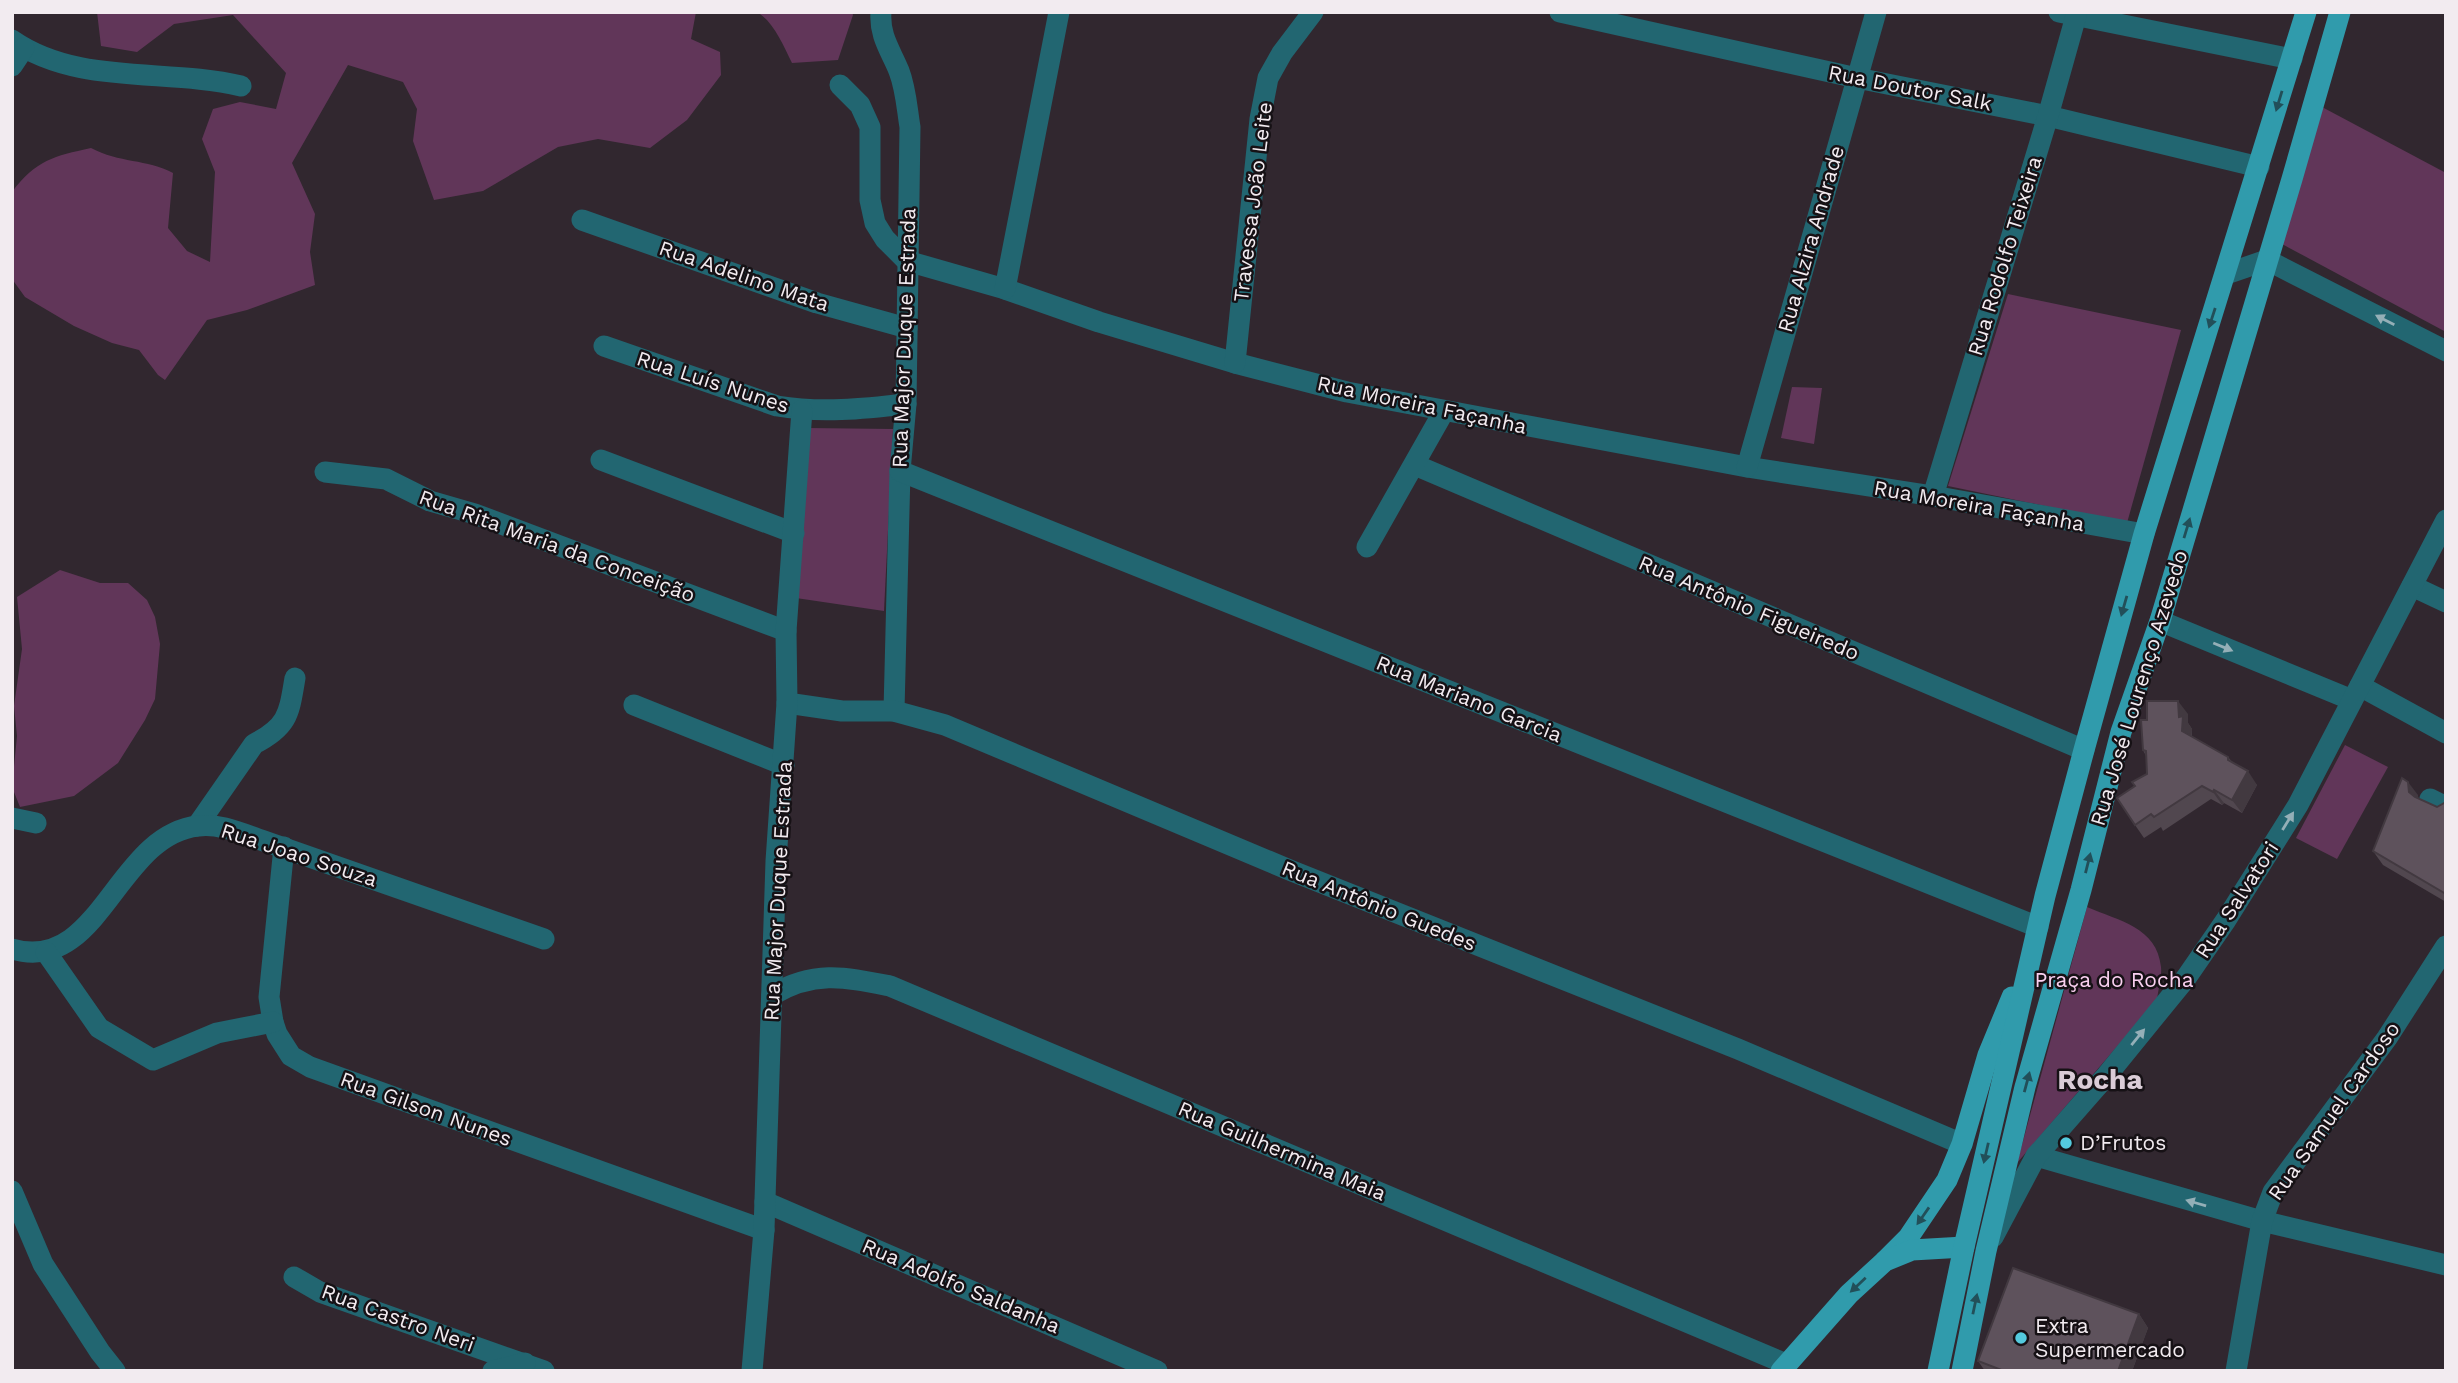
<svg xmlns="http://www.w3.org/2000/svg" width="2458" height="1383" font-family="'Work Sans',sans-serif">
<style>
.green{fill:#613659}
.lines{fill:none;stroke-linecap:round;stroke-linejoin:round}
.minor{stroke:#226671;stroke-width:21}
.major{stroke:#309bac;stroke-width:21}
.wall{fill:#51474f}
.shaded-wall{fill:#423940}
.building{fill:#5e525c;stroke:#423940;stroke-width:2}
.oneway{fill:#224f59}
.oneway2{fill:#94afb7}
.poi-dot{fill:#54cade;stroke:#161115;stroke-width:2.5}
.labels{text-anchor:middle;stroke-width:5;stroke-linejoin:round;paint-order:stroke}
.street-label{font-size:21px;fill:#f2ebf0;stroke:#161115}
.park-label{font-size:21px;fill:#fad0f0;stroke:#161115}
.poi-label{font-size:21px;fill:#f2ebf0;stroke:#161115;text-anchor:start}
.district-label{font-size:28px;font-weight:bold;fill:#daccd7;stroke:#161115}
</style>
<rect width="100%" height="100%" fill="#31272f"/>
<g class="green">
<path d="M97,12H696L691,39L720,52L721,75L687,120L650,148L598,139L558,147L483,191L434,200L413,141L417,109L403,82L348,65L292,163L315,214L310,252L315,285L247,310L207,320L165,380L158,375L139,350L112,343L74,326L25,297L12,279V192C36,160 54,156 91,148C119,163 147,159 173,173L168,228L187,251L210,262L215,172L202,139L213,109L240,102L276,109L286,73L233,15L174,24L137,52L101,46Z"/>
<path d="M757,12H852L853,15L838,60L792,63C783,45 774,22 757,12Z"/>
<polygon points="2322,107 2446,173 2446,332 2282,244"/>
<polygon points="2008,294 2181,330 2127,523 1948,486"/>
<polygon points="1792,387 1822,388 1814,444 1781,438"/>
<polygon points="807,428 893,429 884,611 796,598"/>
<polygon points="60,570 100,583 128,583 147,600 155,617 160,644 155,699 145,720 118,763 74,796 20,807 12,787 17,736 14,706 22,649 17,597"/>
<polygon points="2345,745 2388,767 2337,859 2296,838"/>
<path d="M2087,907C2119,921 2157,927 2161,967C2162,977 2158,990 2157,1000L2017,1163Z"/>
</g>
<g class="lines">
<g class="minor">
<path d="M881,12C879,36 891,51 899,71C906,89 907,109 910,127L906,404L900,471L894,711"/>
<polyline points="1560,12 1857,78 2048,116 2259,167"/>
<polyline points="2059,12 2292,59"/>
<path d="M12,40C78,86 167,68 241,86"/>
<polyline points="12,66 24,48"/>
<polyline points="840,85 860,105 870,127 870,200 875,223 885,239 907,261 1005,289 1099,322 1235,363 1347,392 1747,467 1933,496 2144,534"/>
<polyline points="582,220 817,303 907,328"/>
<polyline points="2226,274 2267,260 2446,351"/>
<polyline points="1005,289 1059,12"/>
<path d="M604,346L777,406C820,413 863,409 906,404"/>
<polyline points="1235,363 1260,119 1268,78 1282,53 1313,12"/>
<polyline points="601,460 794,533"/>
<polyline points="1415,465 2084,750"/>
<polyline points="1747,467 1876,12"/>
<polyline points="900,471 2038,927"/>
<polyline points="325,472 386,479 430,501 475,514 786,631"/>
<polyline points="1933,496 2048,116 2076,16"/>
<polyline points="1367,547 1444,411"/>
<polyline points="2412,586 2446,602"/>
<polyline points="2160,621 2352,700"/>
<polyline points="2360,686 2446,733"/>
<polyline points="787,703 842,711 894,711 945,725 1292,871 1738,1049 1962,1144"/>
<polyline points="634,705 784,765"/>
<polyline points="2430,799 2446,807"/>
<polyline points="12,818 36,823"/>
<path d="M197,826L254,744C289,726 289,713 295,678"/>
<polyline points="284,847 269,997 273,1022 277,1034 291,1056 310,1067 764,1230"/>
<path d="M12,949C100,975 116,835 198,826C219,823 241,833 261,840L544,939"/>
<polyline points="46,952 99,1028 153,1060 217,1033 273,1022"/>
<path d="M772,995C814,970 845,977 890,986L1786,1364"/>
<polyline points="2036,1156 2262,1221 2446,1265"/>
<polyline points="12,1191 43,1264 100,1352 115,1371"/>
<polyline points="765,1202 1157,1371"/>
<polyline points="1993,1237 2036,1156 2107,1075 2186,978 2226,920 2298,805 2446,520"/>
<polyline points="294,1277 320,1292 544,1371"/>
<polyline points="493,1371 525,1363"/>
<polyline points="752,1371 764,1230 776,861 787,703 786,631 802,410"/>
<polyline points="2236,1371 2262,1221 2273,1192 2387,1038 2446,946"/>
</g>
<g class="major">
<polyline points="1885,1261 1908,1238 1947,1180 1962,1144 1988,1055 2012,997"/>
<polyline points="1781,1371 1849,1294 1885,1261 1912,1250 1964,1247"/>
<polyline points="1938,1371 1964,1247 2045,896 2084,750 2144,534 2306,12"/>
<polyline points="1962,1371 1986,1251 2025,1087 2081,890 2121,732 2160,621 2292,179 2340,12"/>
</g>
</g>
<g class="wall">
<polygon points="2188,714 2188,723 2192,729 2192,737 2228,757 2233,763 2257,785 2242,813 2224,803 2222,805 2211,799 2163,831 2161,827 2144,838 2135,825 2135,786 2147,774 2146,756 2143,750 2147,720"/>
<polygon points="2418,795 2418,799 2437,807 2446,802 2446,902 2383,865 2373,851"/>
<polygon points="2139,1314 2148,1328 2132,1371 1985,1371 1978,1361"/>
</g>
<g class="shaded-wall">
<polygon points="2178,701 2188,714 2188,723 2192,729 2191,745 2182,731 2179,717"/>
<polygon points="2248,771 2257,785 2242,813 2232,800"/>
<polygon points="2408,782 2418,795 2419,806 2409,792"/>
<polygon points="2214,790 2224,803 2222,805 2213,792"/>
<polygon points="2139,1314 2148,1328 2132,1371 2118,1371"/>
</g>
<g class="building">
<polygon points="2147,701 2178,701 2179,717 2183,716 2182,731 2228,757 2228,760 2248,771 2232,800 2214,790 2213,792 2202,786 2154,817 2151,814 2135,825 2117,798 2135,786 2132,782 2147,774 2146,751 2143,750 2141,720 2147,720"/>
<polygon points="2402,778 2408,782 2409,792 2415,797 2437,807 2446,802 2446,894 2373,851"/>
<polygon points="2013,1268 2139,1314 2118,1371 2004,1371 1978,1361"/>
</g>
<defs><path id="oneway-solid" d="M-6-.8H1V-3.2L6.5 0L1 3.2V.8H-6Z" transform="scale(1.75)"/></defs>
<g class="oneway">
<use href="#oneway-solid" transform="translate(2279 101) rotate(107)"/>
<use href="#oneway-solid" transform="translate(2212 318) rotate(108)"/>
<use href="#oneway-solid" transform="translate(2187 528) rotate(-73)"/>
<use href="#oneway-solid" transform="translate(2124 606) rotate(106)"/>
<use href="#oneway-solid" transform="translate(2088 863) rotate(-76)"/>
<use href="#oneway-solid" transform="translate(2027 1082) rotate(-75)"/>
<use href="#oneway-solid" transform="translate(1986 1153) rotate(103)"/>
<use href="#oneway-solid" transform="translate(1923 1216) rotate(125)"/>
<use href="#oneway-solid" transform="translate(1858 1285) rotate(137)"/>
<use href="#oneway-solid" transform="translate(1975 1304) rotate(-78)"/>
</g>
<g class="oneway2">
<use href="#oneway-solid" transform="translate(2385 320) rotate(-153)"/>
<use href="#oneway-solid" transform="translate(2223 647) rotate(22)"/>
<use href="#oneway-solid" transform="translate(2288 821) rotate(-58)"/>
<use href="#oneway-solid" transform="translate(2138 1037) rotate(-51)"/>
<use href="#oneway-solid" transform="translate(2196 1203) rotate(-164)"/>
</g>
<g class="poi-dot">
<circle cx="2066" cy="1143" r="7"/>
<circle cx="2021" cy="1338" r="7"/>
</g>
<g class="labels">
<g class="street-label">
<text transform="translate(1910 88) rotate(11)" y="7">Rua Doutor Salk</text>
<text transform="translate(1253 202) rotate(-83)" y="7">Travessa João Leite</text>
<text transform="translate(1811 239) rotate(-74)" y="7">Rua Alzira Andrade</text>
<text transform="translate(2005 256) rotate(-73)" y="7">Rua Rodolfo Teixeira</text>
<text transform="translate(744 276) rotate(19)" y="7">Rua Adelino Mata</text>
<text transform="translate(904 338) rotate(-88)" y="7">Rua Major Duque Estrada</text>
<text transform="translate(713 382) rotate(18)" y="7">Rua Luís Nunes</text>
<text transform="translate(1422 405) rotate(12)" y="7">Rua Moreira Façanha</text>
<text transform="translate(1979 506) rotate(10)" y="7">Rua Moreira Façanha</text>
<text transform="translate(557 546) rotate(20)" y="7">Rua Rita Maria da Conceição</text>
<text transform="translate(1749 608) rotate(23)" y="7">Rua Antônio Figueiredo</text>
<text transform="translate(2139 688) rotate(-73)" y="7">Rua José Lourenço Azevedo</text>
<text transform="translate(1469 699) rotate(22)" y="7">Rua Mariano Garcia</text>
<text transform="translate(299 855) rotate(18)" y="7">Rua Joao Souza</text>
<text transform="translate(778 891) rotate(-87)" y="7">Rua Major Duque Estrada</text>
<text transform="translate(2237 900) rotate(-57)" y="7">Rua Salvatori</text>
<text transform="translate(1379 906) rotate(22)" y="7">Rua Antônio Guedes</text>
<text transform="translate(426 1109) rotate(20)" y="7">Rua Gilson Nunes</text>
<text transform="translate(2334 1111) rotate(-55)" y="7">Rua Samuel Cardoso</text>
<text transform="translate(1282 1151) rotate(23)" y="7">Rua Guilhermina Maia</text>
<text transform="translate(961 1286) rotate(23)" y="7">Rua Adolfo Saldanha</text>
<text transform="translate(398 1318) rotate(20)" y="7">Rua Castro Neri</text>
</g>
<g class="park-label">
<text x="2114" y="987">Praça do Rocha</text>
</g>
<g class="poi-label">
<text x="2080" y="1150">D’Frutos</text>
<text x="2035" y="1333">Extra<tspan x="2035" dy="24">Supermercado</tspan></text>
</g>
<g class="district-label">
<text x="2100" y="1089">Rocha</text>
</g>
</g>
<rect width="2458" height="1383" fill="none" stroke="#f2ebf0" stroke-width="28"/>
</svg>
